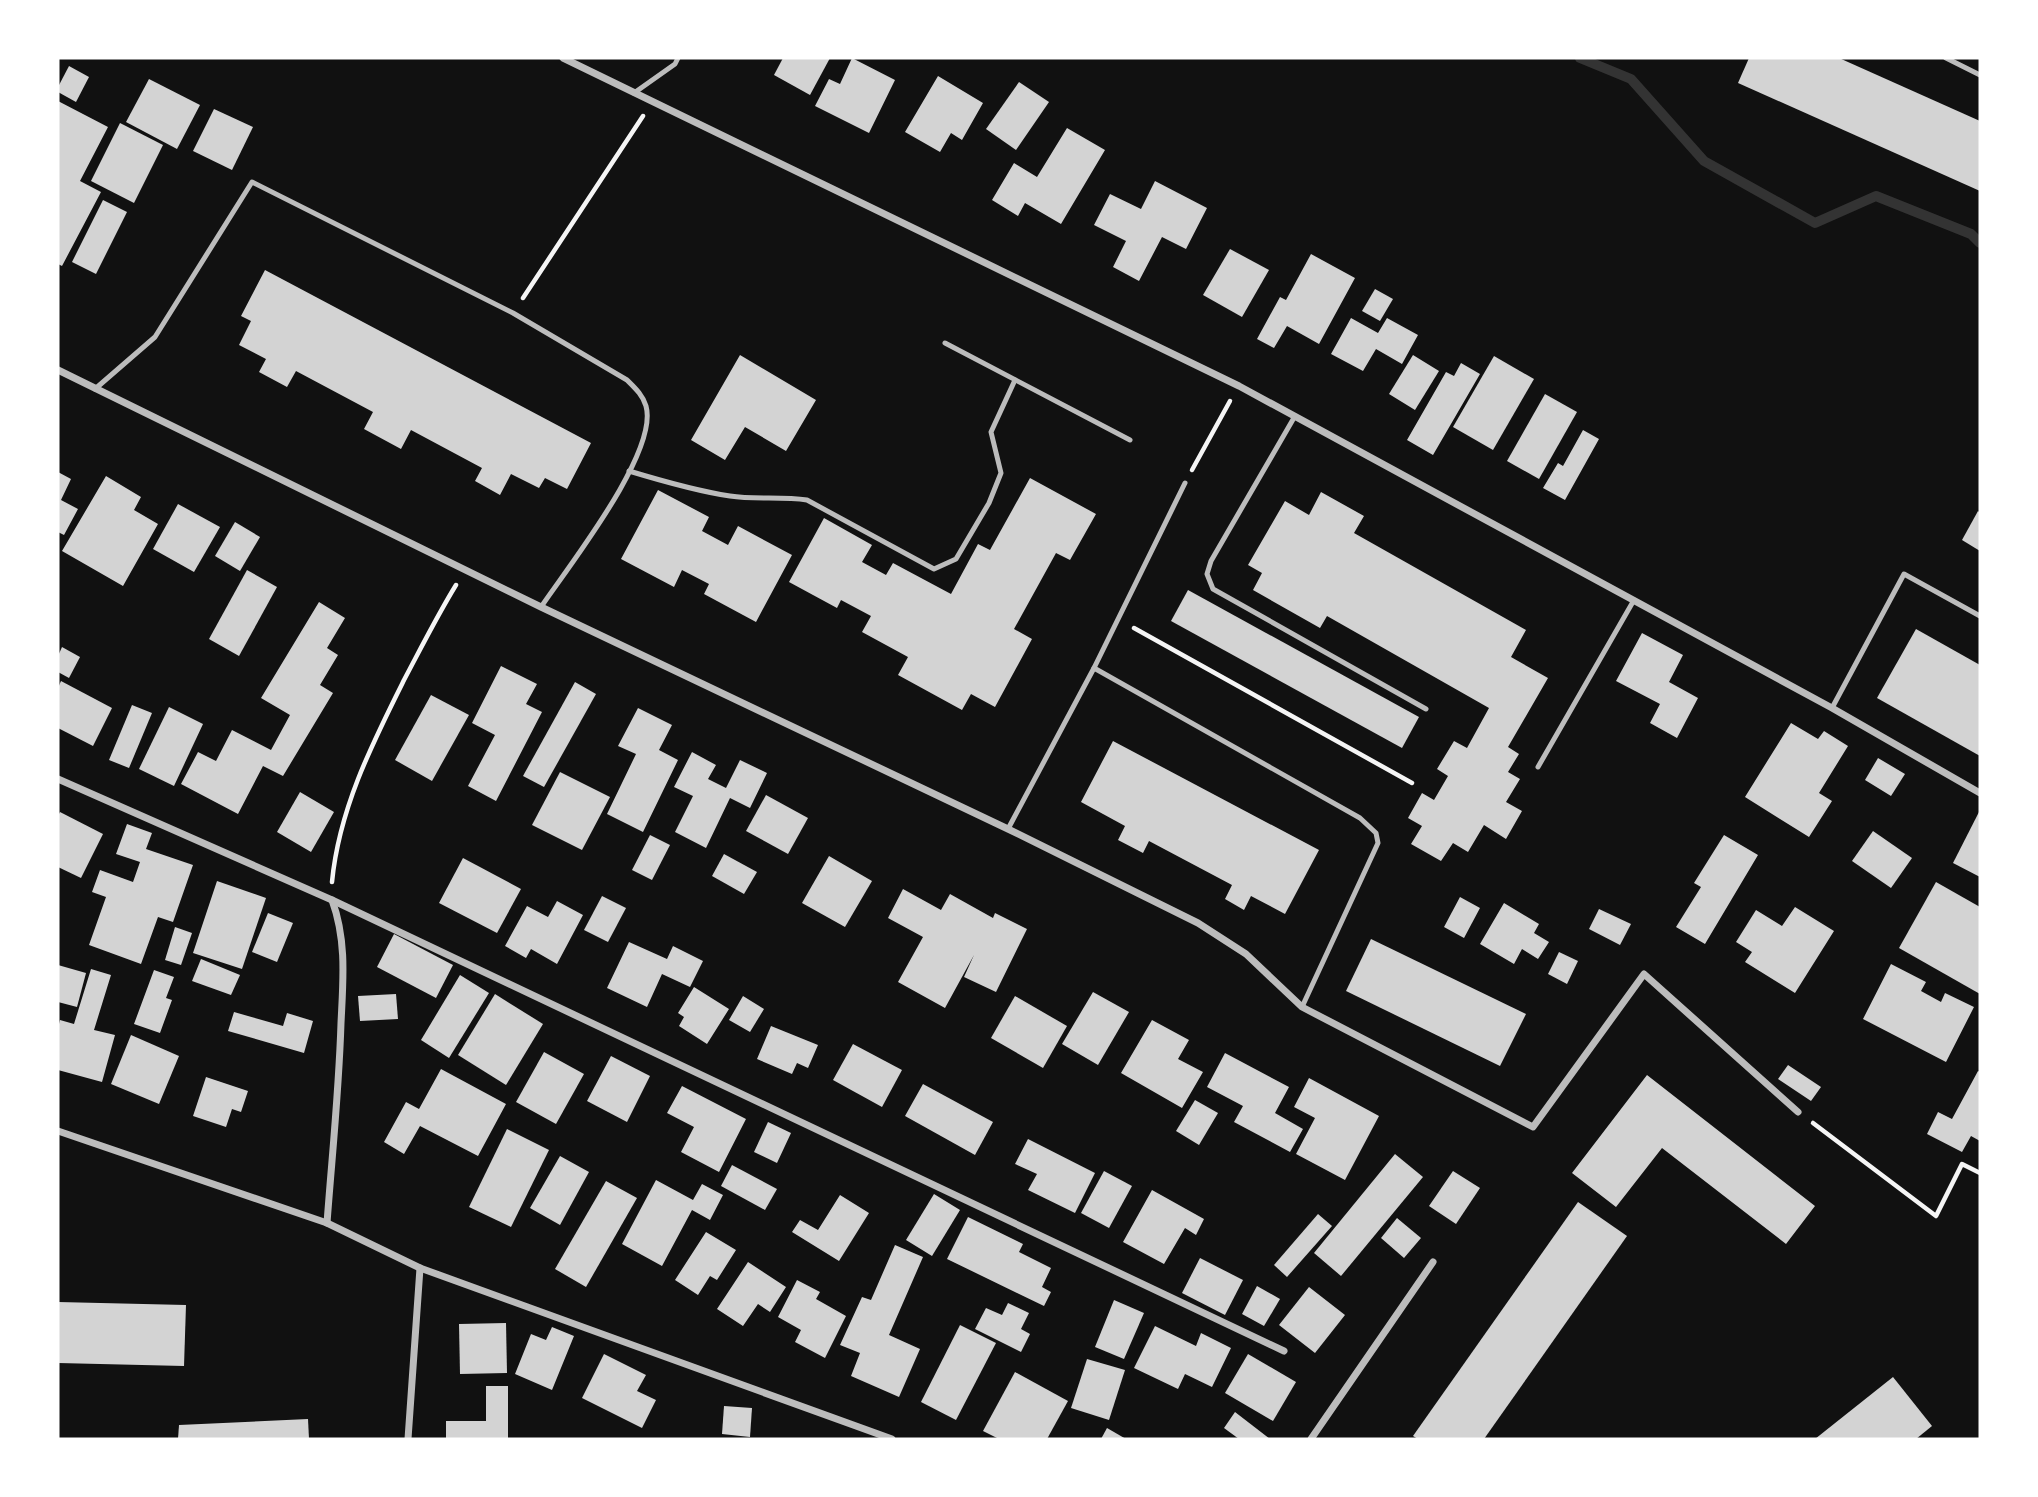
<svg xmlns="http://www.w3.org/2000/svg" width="2038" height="1497" font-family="'IBM Plex Sans',sans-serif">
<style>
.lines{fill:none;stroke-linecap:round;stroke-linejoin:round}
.stream{stroke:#333;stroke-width:10}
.building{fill:#d3d3d3}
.path{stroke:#f5f5f5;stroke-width:4.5}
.service{stroke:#bcbcbc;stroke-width:5}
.minor{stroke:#bcbcbc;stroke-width:7}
</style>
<rect width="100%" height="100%" fill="#111"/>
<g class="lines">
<polyline class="stream" points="1580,58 1631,79 1704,161 1815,223 1876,196 1971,234 1980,243"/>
</g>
<g class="building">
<polygon points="783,58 830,58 810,95 774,75"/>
<polygon points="852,58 895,80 869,133 815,106 829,79 840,84"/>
<polygon points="1749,58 1839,58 1980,121 1980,191 1738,83"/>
<polygon points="69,66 89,77 76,102 58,92 58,87"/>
<polygon points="938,76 983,103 962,140 951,133 940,152 905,132"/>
<polygon points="149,79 200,105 177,149 126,122"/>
<polygon points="1019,82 1049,102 1016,150 986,129"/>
<polygon points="58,101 108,127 80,181 101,192 62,266 58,264"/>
<polygon points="214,109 253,127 232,170 193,151"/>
<polygon points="120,123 163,145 134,203 91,181"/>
<polygon points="1067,128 1105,150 1061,224 1025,203 1018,216 992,200 1014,163 1037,177"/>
<polygon points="1155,181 1207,208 1186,249 1162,237 1139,281 1113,267 1126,241 1094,225 1110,194 1141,209"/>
<polygon points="103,200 127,212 96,274 72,262"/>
<polygon points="1230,249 1269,270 1242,317 1203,295"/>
<polygon points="1311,254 1355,278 1319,344 1287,326 1274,348 1257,339 1280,297 1286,300"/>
<polygon points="265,270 591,443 567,489 545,478 539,488 511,474 500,495 475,481 482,468 411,430 401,449 364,429 373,412 296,371 287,387 259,372 266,359 239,345 251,321 241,316"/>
<polygon points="1375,289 1393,299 1380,321 1362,311"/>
<polygon points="1351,318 1378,333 1387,318 1418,335 1402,364 1376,349 1363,371 1331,354"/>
<polygon points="740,355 816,400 786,451 745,427 725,460 691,440"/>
<polygon points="1413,355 1439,371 1415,410 1389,394"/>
<polygon points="1494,356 1534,379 1493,450 1453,427"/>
<polygon points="1461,363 1480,374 1433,455 1407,440 1446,372 1454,376"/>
<polygon points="1545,394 1577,412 1539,479 1507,461"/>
<polygon points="1583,430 1599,439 1565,500 1543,488 1558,463 1563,466"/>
<polygon points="58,472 71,479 61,500 78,509 64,535 58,532"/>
<polygon points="106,476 141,497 134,510 158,524 123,586 62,551"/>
<polygon points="1030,478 1096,514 1070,560 1056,553 1014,629 1032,639 995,707 971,694 962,710 898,675 908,657 862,632 871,616 841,600 837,608 789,582 824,518 872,545 862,562 886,575 893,563 951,594 978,544 990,550"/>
<polygon points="658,490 709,517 702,531 728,545 738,526 792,555 756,622 704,594 709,584 682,570 674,587 621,559"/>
<polygon points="1321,492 1364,516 1354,533 1526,630 1511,657 1548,678 1508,747 1519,754 1508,772 1520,779 1506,802 1522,811 1506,839 1484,825 1468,852 1453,843 1441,861 1411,844 1422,826 1408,818 1422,793 1434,800 1448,776 1437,769 1454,741 1467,748 1489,708 1327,616 1320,628 1253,590 1262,573 1248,565 1285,501 1309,515"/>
<polygon points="178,504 220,527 194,572 153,549"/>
<polygon points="1978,511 1980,513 1980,551 1962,540"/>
<polygon points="235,522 260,537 240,571 215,556"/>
<polygon points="247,570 277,587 239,656 209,639"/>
<polygon points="1188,590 1419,717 1402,748 1171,621"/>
<polygon points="319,602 345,618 327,648 338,655 320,685 333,693 283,776 263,766 238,814 181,784 198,752 216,761 232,730 271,750 290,715 261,698"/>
<polygon points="1916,629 1980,665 1980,756 1877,698"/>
<polygon points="1642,633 1683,655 1669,682 1698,698 1677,738 1650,723 1660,704 1616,681"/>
<polygon points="62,647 80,657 69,678 58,672 58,656"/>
<polygon points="501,666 537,684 526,704 542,712 496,801 468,786 495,735 472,723"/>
<polygon points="61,681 112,708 93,746 58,728 58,688"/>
<polygon points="575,682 596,694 544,787 523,776"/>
<polygon points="431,695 469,715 432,781 395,760"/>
<polygon points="132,705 152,713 129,768 109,760"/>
<polygon points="169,707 203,724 174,786 139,769"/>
<polygon points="638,708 672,725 659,750 678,760 643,832 607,814 636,754 618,746"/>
<polygon points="1791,723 1818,739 1824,731 1848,746 1819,793 1832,801 1809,837 1745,797"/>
<polygon points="1113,741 1319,850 1285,914 1251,896 1244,910 1225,899 1232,885 1149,841 1143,853 1118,840 1125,826 1081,802"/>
<polygon points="692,752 716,765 708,779 726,788 740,760 767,773 750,808 730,798 706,848 675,832 693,796 674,787"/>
<polygon points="1878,758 1905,774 1891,796 1865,780"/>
<polygon points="560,772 610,797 582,850 532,825"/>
<polygon points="300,792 334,812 311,852 277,832"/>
<polygon points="766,795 808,818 788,854 746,831"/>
<polygon points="1980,810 1980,877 1953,863"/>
<polygon points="60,812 103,834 81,878 58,867 58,816"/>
<polygon points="127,824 152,833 146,849 193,865 173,922 158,917 141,964 89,945 106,897 92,892 100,870 133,882 140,862 116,854"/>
<polygon points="1873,831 1912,858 1891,888 1852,861"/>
<polygon points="650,835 670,845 652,880 632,870"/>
<polygon points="1724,835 1758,855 1705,944 1676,927 1701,887 1694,883"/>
<polygon points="724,854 757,872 744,894 712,876"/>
<polygon points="829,856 872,881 845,927 802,903"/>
<polygon points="463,858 521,889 497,933 439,903"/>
<polygon points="217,881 266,898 242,969 193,953"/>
<polygon points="1936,882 1980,907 1980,994 1899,948"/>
<polygon points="903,889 941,910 950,894 993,918 995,913 1027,929 996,992 964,977 974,955 945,1008 898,982 923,937 888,918"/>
<polygon points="602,896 626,908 608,942 584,930"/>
<polygon points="1460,897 1480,908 1464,938 1444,927"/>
<polygon points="557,901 583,915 557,964 531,949 526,958 505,946 527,906 548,917"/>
<polygon points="1504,903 1539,924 1534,933 1549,942 1538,959 1522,949 1514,964 1480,944"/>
<polygon points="1795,907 1834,931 1795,993 1745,962 1752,952 1736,942 1756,910 1782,926"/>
<polygon points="1599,909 1631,924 1620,945 1589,929"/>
<polygon points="268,913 293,923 277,962 252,952"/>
<polygon points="175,927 192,933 181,965 165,960"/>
<polygon points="394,934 453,965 436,998 377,967"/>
<polygon points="1371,939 1526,1014 1500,1066 1346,991"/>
<polygon points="629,942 667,959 673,946 703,961 690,987 662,974 647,1007 607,988"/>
<polygon points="1559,952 1578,961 1567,984 1548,974"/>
<polygon points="201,959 240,975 231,995 192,981"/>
<polygon points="1891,964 1926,982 1921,991 1941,1002 1945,993 1974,1007 1946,1062 1863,1019"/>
<polygon points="58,965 86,973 77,1007 58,1002"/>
<polygon points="91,969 111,975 94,1030 115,1035 102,1082 58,1070 58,1028 60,1020 74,1024"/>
<polygon points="154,970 174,977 166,998 172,1000 160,1033 134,1024"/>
<polygon points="460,975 489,993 449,1058 421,1040"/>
<polygon points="694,987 729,1009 707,1044 679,1026 684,1017 678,1013"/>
<polygon points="1093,992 1129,1012 1098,1065 1062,1044"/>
<polygon points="396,994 398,1019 360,1021 358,996"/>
<polygon points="495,994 543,1024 506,1085 458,1055"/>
<polygon points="743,996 764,1009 750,1032 729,1020"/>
<polygon points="1015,996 1067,1026 1043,1068 991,1038"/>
<polygon points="234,1012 283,1026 287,1013 313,1021 304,1053 228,1031"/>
<polygon points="1152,1020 1189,1040 1178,1059 1203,1072 1182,1108 1121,1073"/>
<polygon points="771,1026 818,1045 808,1068 797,1063 792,1074 757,1059"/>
<polygon points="131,1035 179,1056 159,1104 111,1084"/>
<polygon points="853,1044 902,1070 882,1107 833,1080"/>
<polygon points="544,1052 584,1074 556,1124 516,1102"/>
<polygon points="1225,1053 1289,1087 1275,1113 1303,1129 1290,1152 1234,1122 1243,1106 1207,1087"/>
<polygon points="611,1056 650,1076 627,1122 587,1101"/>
<polygon points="1788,1065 1821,1087 1811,1101 1778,1079"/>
<polygon points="441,1069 506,1104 478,1156 420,1126 404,1154 384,1142 406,1102 419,1109"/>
<polygon points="1978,1071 1980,1072 1980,1141 1971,1136 1962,1152 1927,1134 1938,1112 1952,1119"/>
<polygon points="1647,1075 1815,1206 1786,1244 1662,1148 1616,1207 1572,1173"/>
<polygon points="206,1077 248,1091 241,1112 232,1109 226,1127 193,1116"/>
<polygon points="1309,1078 1379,1116 1345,1180 1296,1154 1315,1118 1294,1107"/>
<polygon points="923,1084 993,1122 975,1155 905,1116"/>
<polygon points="682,1086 746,1119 719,1172 681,1152 694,1127 667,1113"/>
<polygon points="1195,1100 1218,1113 1199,1145 1176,1131"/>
<polygon points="768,1122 791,1133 777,1163 754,1152"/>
<polygon points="507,1129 549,1150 511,1227 469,1207"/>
<polygon points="1028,1139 1095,1173 1075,1213 1028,1190 1037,1174 1015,1164"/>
<polygon points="1395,1154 1423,1177 1341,1276 1314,1253"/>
<polygon points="560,1156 589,1172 560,1225 530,1208"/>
<polygon points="732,1165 777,1189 765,1210 721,1186"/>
<polygon points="1104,1171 1132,1186 1109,1228 1081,1213"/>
<polygon points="1453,1171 1480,1188 1456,1224 1429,1206"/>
<polygon points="656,1180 693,1200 702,1184 723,1195 710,1220 692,1210 662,1266 622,1244"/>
<polygon points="606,1181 637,1198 586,1287 555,1269"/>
<polygon points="1152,1190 1204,1219 1196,1235 1185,1228 1164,1264 1123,1242"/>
<polygon points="934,1194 960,1210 932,1256 906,1240"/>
<polygon points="840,1195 869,1213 839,1261 792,1232 800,1220 818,1230"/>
<polygon points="1578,1202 1627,1236 1484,1439 1418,1439 1413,1436"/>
<polygon points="1318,1214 1332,1226 1287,1277 1274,1265"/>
<polygon points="968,1217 1023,1244 1019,1252 1051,1268 1042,1287 1051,1292 1044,1306 947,1259"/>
<polygon points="1397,1218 1421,1238 1404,1258 1381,1238"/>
<polygon points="706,1232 736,1250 717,1280 710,1276 698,1295 675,1280"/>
<polygon points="895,1245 923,1257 889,1335 920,1349 899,1397 851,1376 860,1353 840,1345 862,1297 871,1300"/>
<polygon points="1200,1258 1243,1280 1225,1315 1182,1293"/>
<polygon points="748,1262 786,1287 770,1312 758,1304 743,1326 717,1309"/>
<polygon points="797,1280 820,1292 816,1299 846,1316 825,1358 795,1342 801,1330 778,1317"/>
<polygon points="1257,1286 1280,1299 1264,1326 1242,1314"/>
<polygon points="1309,1287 1345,1315 1315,1353 1279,1325"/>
<polygon points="1114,1300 1144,1313 1124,1359 1095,1347"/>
<polygon points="58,1302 186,1305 184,1366 58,1363"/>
<polygon points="1008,1303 1029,1313 1021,1329 1030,1334 1021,1352 975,1329 986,1308 1002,1315"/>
<polygon points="506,1323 507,1373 460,1374 459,1324"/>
<polygon points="960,1325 996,1343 956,1420 921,1402"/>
<polygon points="1155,1326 1196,1346 1201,1333 1231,1348 1212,1387 1185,1374 1178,1389 1134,1368"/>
<polygon points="552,1327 574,1336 552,1390 515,1374 531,1334 546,1340"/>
<polygon points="604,1354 646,1375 637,1391 656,1400 642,1428 582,1398"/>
<polygon points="1248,1354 1296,1382 1273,1421 1225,1393"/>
<polygon points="1087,1359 1125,1370 1109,1420 1071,1408"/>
<polygon points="1015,1372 1068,1401 1047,1439 999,1439 983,1431"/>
<polygon points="1893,1377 1932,1426 1916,1439 1815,1439"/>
<polygon points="486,1386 508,1386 508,1439 446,1439 446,1421 486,1421"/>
<polygon points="724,1406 752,1408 750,1437 722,1434"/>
<polygon points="1235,1412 1270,1439 1239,1439 1224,1428"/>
<polygon points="308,1419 309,1439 178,1439 179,1425"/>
<polygon points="1107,1428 1126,1439 1101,1439"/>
</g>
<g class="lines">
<g class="path">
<polyline points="523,298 643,116"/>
<polyline points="1192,470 1230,401"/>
<polyline points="1134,628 1412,783"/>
<path d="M332,882C339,809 372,744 404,680C421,648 437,616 456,585"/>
<polyline points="1813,1123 1936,1216 1962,1164 1980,1173"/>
</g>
<g class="service">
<polyline points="1946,58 1980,75"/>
<polyline points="634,93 675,64 678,58"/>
<polyline points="945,343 1130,440"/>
<path d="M95,389L155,337L252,182L513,313L627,380C634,387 643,395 646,406C659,452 568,567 541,607"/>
<polyline points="1295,416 1211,561 1207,574 1213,589 1426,709"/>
<path d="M629,471C662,481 696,491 730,496C756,500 782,496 807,500L934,569L956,559L989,503L1001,473L991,432L1015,380"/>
<polyline points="1094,668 1185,483"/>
<polyline points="1832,708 1904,574 1980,616"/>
<polyline points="1538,767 1634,600"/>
<polyline points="1008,829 1094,668 1360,818 1376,833 1378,843 1302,1007"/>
</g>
<g class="minor">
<polyline points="563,58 1239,386 1832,708 1980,793"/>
<polyline points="58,370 541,607 1008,829 1198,923 1246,954 1302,1007 1533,1127 1644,974 1798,1112"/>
<polyline points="58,779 332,900 1284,1351"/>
<polyline points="58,1131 327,1223 420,1268 892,1439"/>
<path d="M327,1223C332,1156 339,1090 341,1023C343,981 347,941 332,900"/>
<polyline points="408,1439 420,1268"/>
<polyline points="1311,1439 1433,1262"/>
</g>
</g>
<rect width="2038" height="1497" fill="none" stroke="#ffffff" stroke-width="119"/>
</svg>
